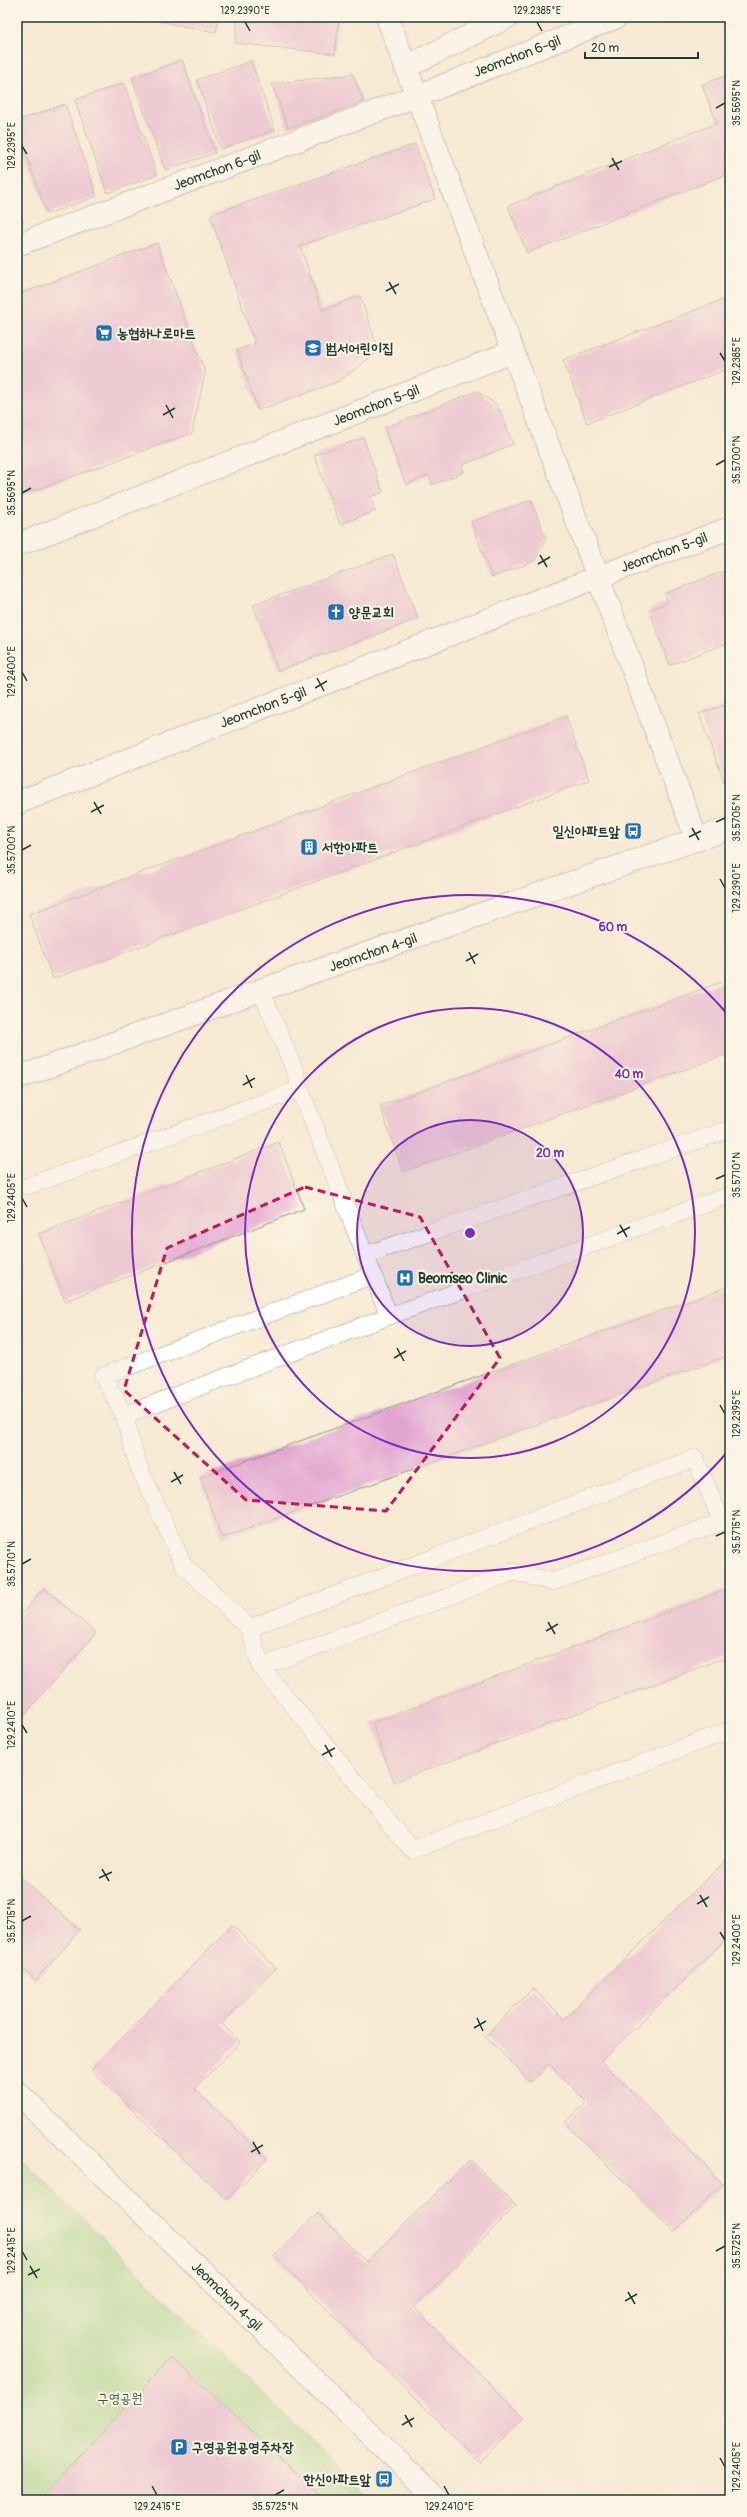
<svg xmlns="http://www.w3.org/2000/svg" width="747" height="2517" font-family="Pangolin,'Poor Story',sans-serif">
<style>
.green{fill:#9fd688;stroke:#5f8a5e}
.building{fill:#e2a5d1}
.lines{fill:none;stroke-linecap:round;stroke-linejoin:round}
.service-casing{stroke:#8b9484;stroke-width:18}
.minor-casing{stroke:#8b9484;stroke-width:24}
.service{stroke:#fff;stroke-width:17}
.minor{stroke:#fff;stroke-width:22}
.marked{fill:none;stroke:#c2185b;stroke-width:3;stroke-dasharray:8 5;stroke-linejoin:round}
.ticks{fill:none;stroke:#1f3d34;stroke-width:1.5}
.ring{fill:none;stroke:#7b2cbf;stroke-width:2}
.labels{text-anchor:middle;stroke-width:4;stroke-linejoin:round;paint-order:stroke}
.street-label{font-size:14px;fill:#1f3d34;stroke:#fcf5e5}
.poi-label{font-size:14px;font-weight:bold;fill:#1f3d34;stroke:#fcf5e5;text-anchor:start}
.park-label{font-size:14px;fill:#395c45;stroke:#fcf5e5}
.centre{fill:#7b2cbf;stroke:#fcf5e5;stroke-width:2}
.ring-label{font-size:12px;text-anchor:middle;font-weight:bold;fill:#7b2cbf;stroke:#fcf5e5;stroke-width:4;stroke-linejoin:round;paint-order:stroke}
.neatline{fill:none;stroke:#1f3d34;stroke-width:1.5}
.ticks-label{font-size:10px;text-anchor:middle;fill:#1f3d34}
</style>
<rect width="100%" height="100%" fill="#fcf5e5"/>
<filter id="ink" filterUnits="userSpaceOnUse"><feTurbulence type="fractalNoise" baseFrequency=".025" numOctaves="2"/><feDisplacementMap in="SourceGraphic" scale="8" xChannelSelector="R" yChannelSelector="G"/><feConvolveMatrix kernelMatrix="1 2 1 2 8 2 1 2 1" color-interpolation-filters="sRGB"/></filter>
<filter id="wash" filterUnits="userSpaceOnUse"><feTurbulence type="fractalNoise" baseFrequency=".012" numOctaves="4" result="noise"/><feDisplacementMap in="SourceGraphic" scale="16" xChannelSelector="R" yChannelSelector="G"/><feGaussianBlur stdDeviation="0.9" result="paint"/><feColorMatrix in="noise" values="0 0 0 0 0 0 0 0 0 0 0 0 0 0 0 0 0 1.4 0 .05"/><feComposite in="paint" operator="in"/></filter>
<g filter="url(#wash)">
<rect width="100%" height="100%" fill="#f7ead3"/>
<polygon class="green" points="17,2154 371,2500 17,2500"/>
<g id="blocks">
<g class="building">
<polygon points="152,17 219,17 216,32 152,20"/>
<polygon points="238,17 308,17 339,20 335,54 235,43"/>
<polygon points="182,60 215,153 165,170 132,78"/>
<polygon points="251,61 275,130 221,149 197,80"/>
<polygon points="353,74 363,102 288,128 272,84"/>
<polygon points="730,74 730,173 527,253 508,206 717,123 702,85"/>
<polygon points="124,83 157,175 107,193 75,100"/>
<polygon points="65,104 97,196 47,214 17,129 17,121"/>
<polygon points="415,144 435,199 300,246 322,310 360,296 379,351 339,381 258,410 237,350 255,344 210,215"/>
<polygon points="17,207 23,222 17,224"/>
<polygon points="157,243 205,372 192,433 17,497 17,295"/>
<polygon points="730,297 730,368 587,423 563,360"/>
<polygon points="477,391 498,406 513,444 462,465 464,472 432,485 429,475 406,485 384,428"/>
<polygon points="363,438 383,492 370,497 375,511 340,524 314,455"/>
<polygon points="531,500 546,539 535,561 492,577 471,522"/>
<polygon points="393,554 418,619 278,671 253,605"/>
<polygon points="730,569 730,642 670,665 649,610 668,602 665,594"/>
<polygon points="730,703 730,795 729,795 699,714"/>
<polygon points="566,716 589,780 53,979 29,914"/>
<polygon points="730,979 730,1053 403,1172 380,1106"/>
<polygon points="279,1142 304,1209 65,1301 39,1234"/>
<polygon points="730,1286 730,1355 222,1538 200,1477"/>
<polygon points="44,1588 96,1633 17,1723 17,1620"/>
<polygon points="730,1588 730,1656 394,1782 372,1723"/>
<polygon points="730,1856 730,1935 601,2061 723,2184 674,2232 565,2123 587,2102 549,2064 531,2082 485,2036 533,1988 564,2019"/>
<polygon points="17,1875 80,1930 36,1980 17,1964"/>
<polygon points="232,1925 276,1968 222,2024 240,2042 194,2089 267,2159 227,2200 91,2070"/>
<polygon points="470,2160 516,2206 414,2307 524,2418 479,2462 274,2256 318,2213 366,2262"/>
<polygon points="172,2357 326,2500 39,2500"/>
</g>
</g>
</g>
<g filter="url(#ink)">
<use href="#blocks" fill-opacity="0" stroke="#8b9484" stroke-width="1"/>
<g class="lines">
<defs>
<g id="service">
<polyline points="261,990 295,1071 300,1089 389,1316 124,1415 138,1465 184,1566 249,1628 695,1458 722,1522 552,1582 514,1572 261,1667 412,1850 730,1730"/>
<polyline points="28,1186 300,1089"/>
<polyline points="365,1255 730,1129"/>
<polyline points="389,1316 730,1195"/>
<polyline points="124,1415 103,1376 373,1275"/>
<polyline points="249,1628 261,1667"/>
</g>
<g id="minor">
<polyline points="387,17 697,840"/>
<polyline points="406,67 508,17"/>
<polyline points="17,245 417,96 617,17"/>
<polyline points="17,545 512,352"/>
<polyline points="17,803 598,577 730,528"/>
<polyline points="17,1078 261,990 730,828"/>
<polyline points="17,2092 438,2500"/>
</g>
</defs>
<use href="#service" class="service-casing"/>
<use href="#minor" class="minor-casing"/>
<use href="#service" class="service"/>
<use href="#minor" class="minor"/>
</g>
</g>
<path d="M0 0H747V2517H0ZM305,1187L420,1217L500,1358L386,1511L246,1500L124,1390L167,1248Z" fill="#f7ead3" fill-opacity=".55" fill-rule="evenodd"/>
<path class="marked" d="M305,1187L420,1217L500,1358L386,1511L246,1500L124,1390L167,1248Z"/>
<path class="ticks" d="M245,22L250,31M537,22L542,31M716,108L725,103M22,146L27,154M612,158L619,170M609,167L622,161M389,282L396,294M386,291L399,284M720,353L725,361M166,405L173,418M163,415L175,408M716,465L725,460M22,493L31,488M540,555L547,567M538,564L550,557M22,672L27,681M317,678L324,691M315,688L327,681M94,802L101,814M91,812L104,805M716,822L725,818M692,828L699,840M689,837L701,831M22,850L31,845M720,879L725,888M469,952L475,964M466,961L478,954M246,1075L252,1088M243,1085L255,1078M716,1179L725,1175M22,1198L27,1207M620,1225L627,1237M617,1234L630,1227M397,1348L404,1361M394,1358L406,1351M720,1405L725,1414M174,1472L181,1484M171,1482L183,1475M716,1536L725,1532M22,1564L31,1559M548,1622L555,1634M546,1631L558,1624M22,1725L27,1733M325,1745L332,1757M322,1755L335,1748M102,1869L109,1881M99,1878L112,1872M700,1895L707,1907M697,1904L709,1897M22,1921L31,1916M720,1932L725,1940M477,2018L483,2031M474,2028L486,2021M253,2142L260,2154M251,2152L263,2145M22,2251L27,2260M716,2251L725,2246M30,2266L37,2278M28,2275L40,2269M628,2292L635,2304M625,2301L637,2294M405,2415L412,2427M402,2425L414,2418M720,2458L725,2467M152,2486L157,2495M444,2486L449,2495M275,2495L284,2490"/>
<circle cx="470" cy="1233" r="113" fill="#7b2cbf" fill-opacity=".12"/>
<g class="ring">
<circle cx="470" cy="1233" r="113"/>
<circle cx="470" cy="1233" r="225"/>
<path d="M729 1450A338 338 0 1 1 729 1016"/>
</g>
<defs>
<symbol id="supermarket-square" viewBox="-11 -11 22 22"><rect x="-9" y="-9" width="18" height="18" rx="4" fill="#1f6fb2" stroke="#fcf5e5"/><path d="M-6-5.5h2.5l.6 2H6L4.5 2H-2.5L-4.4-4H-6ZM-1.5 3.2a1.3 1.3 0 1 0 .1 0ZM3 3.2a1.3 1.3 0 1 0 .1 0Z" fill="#fff"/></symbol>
<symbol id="school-square" viewBox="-11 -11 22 22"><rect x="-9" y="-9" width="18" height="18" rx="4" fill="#1f6fb2" stroke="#fcf5e5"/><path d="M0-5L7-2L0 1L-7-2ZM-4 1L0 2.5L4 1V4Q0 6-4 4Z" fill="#fff"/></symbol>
<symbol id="church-square" viewBox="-11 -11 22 22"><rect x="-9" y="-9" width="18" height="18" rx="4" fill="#1f6fb2" stroke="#fcf5e5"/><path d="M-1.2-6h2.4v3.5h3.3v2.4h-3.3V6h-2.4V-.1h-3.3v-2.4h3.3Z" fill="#fff"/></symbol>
<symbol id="bus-square" viewBox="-11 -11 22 22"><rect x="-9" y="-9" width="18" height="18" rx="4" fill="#1f6fb2" stroke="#fcf5e5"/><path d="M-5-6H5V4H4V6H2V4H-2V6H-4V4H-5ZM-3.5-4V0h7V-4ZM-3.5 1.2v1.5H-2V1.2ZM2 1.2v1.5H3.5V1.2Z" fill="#fff"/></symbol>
<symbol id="building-square" viewBox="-11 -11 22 22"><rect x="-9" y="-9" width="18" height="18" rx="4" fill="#1f6fb2" stroke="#fcf5e5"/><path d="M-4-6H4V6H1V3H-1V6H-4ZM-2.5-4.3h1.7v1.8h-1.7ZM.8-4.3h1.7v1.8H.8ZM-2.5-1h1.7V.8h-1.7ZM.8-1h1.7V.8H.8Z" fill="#fff"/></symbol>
<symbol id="hospital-square" viewBox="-11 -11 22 22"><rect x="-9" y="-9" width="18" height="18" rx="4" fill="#1f6fb2" stroke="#fcf5e5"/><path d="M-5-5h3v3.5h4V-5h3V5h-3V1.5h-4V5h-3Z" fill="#fff"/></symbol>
<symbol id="parking-square" viewBox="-11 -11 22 22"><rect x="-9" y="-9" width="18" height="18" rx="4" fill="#1f6fb2" stroke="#fcf5e5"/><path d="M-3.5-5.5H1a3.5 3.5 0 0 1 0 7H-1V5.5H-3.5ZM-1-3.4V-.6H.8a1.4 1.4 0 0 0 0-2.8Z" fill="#fff"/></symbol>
</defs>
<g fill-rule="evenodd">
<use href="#supermarket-square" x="94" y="323" width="20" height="20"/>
<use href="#school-square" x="303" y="338" width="20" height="20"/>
<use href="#church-square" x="326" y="602" width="20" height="20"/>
<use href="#bus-square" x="623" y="821" width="20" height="20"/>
<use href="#building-square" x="299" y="837" width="20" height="20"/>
<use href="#hospital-square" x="395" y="1268" width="20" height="20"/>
<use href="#parking-square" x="169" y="2437" width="20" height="20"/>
<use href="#bus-square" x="374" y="2469" width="20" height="20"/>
</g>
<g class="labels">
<g class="street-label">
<text transform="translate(517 56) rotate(-21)" y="5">Jeomchon 6-gil</text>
<text transform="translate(217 170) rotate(-20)" y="5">Jeomchon 6-gil</text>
<text transform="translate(376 405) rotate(-21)" y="5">Jeomchon 5-gil</text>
<text transform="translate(664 552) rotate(-20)" y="5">Jeomchon 5-gil</text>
<text transform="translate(263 707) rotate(-21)" y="5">Jeomchon 5-gil</text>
<text transform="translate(373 952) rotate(-19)" y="5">Jeomchon 4-gil</text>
<text transform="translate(227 2296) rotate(44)" y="5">Jeomchon 4-gil</text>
</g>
<g class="poi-label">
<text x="117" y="338">농협하나로마트</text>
<text x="326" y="353">범서어린이집</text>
<text x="349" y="617">양문교회</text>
<text x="620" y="836" text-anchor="end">일신아파트앞</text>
<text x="322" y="852">서한아파트</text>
<text x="418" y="1283">Beomseo Clinic</text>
<text x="192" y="2452">구영공원공영주차장</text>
<text x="371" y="2484" text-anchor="end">한신아파트앞</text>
</g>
<g class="park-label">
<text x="120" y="2403">구영공원</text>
</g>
</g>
<circle cx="470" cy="1233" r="6" class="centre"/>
<g class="ring-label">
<text x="613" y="931">60 m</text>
<text x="629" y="1078">40 m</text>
<text x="550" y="1157">20 m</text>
</g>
<rect width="747" height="2517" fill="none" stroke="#fcf5e5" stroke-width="44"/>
<path d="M585 52v6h113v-6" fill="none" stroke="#1f3d34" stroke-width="2"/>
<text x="591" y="52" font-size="12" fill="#1f3d34" stroke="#fcf5e5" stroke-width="3" paint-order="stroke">20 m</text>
<rect x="22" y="22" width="703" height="2473" class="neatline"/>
<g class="ticks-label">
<text x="245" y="14">129.2390°E</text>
<text x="537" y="14">129.2385°E</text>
<text transform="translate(736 103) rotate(-90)" y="4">35.5695°N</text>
<text transform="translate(11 146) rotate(-90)" y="4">129.2395°E</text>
<text transform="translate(736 361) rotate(-90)" y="4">129.2385°E</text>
<text transform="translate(736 460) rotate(-90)" y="4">35.5700°N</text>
<text transform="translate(11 493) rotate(-90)" y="4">35.5695°N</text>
<text transform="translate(11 672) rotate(-90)" y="4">129.2400°E</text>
<text transform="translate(736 818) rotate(-90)" y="4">35.5705°N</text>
<text transform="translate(11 850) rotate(-90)" y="4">35.5700°N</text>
<text transform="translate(736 888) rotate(-90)" y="4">129.2390°E</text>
<text transform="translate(736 1175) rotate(-90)" y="4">35.5710°N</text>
<text transform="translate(11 1198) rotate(-90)" y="4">129.2405°E</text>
<text transform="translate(736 1414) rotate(-90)" y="4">129.2395°E</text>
<text transform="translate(736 1532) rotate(-90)" y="4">35.5715°N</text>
<text transform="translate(11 1564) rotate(-90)" y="4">35.5710°N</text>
<text transform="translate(11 1725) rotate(-90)" y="4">129.2410°E</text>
<text transform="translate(11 1921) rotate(-90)" y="4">35.5715°N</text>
<text transform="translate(736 1940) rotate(-90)" y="4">129.2400°E</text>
<text transform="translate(736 2246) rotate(-90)" y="4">35.5725°N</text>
<text transform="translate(11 2251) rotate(-90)" y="4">129.2415°E</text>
<text transform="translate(736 2467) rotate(-90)" y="4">129.2405°E</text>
<text x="157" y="2510">129.2415°E</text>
<text x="275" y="2510">35.5725°N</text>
<text x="449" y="2510">129.2410°E</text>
</g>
</svg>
